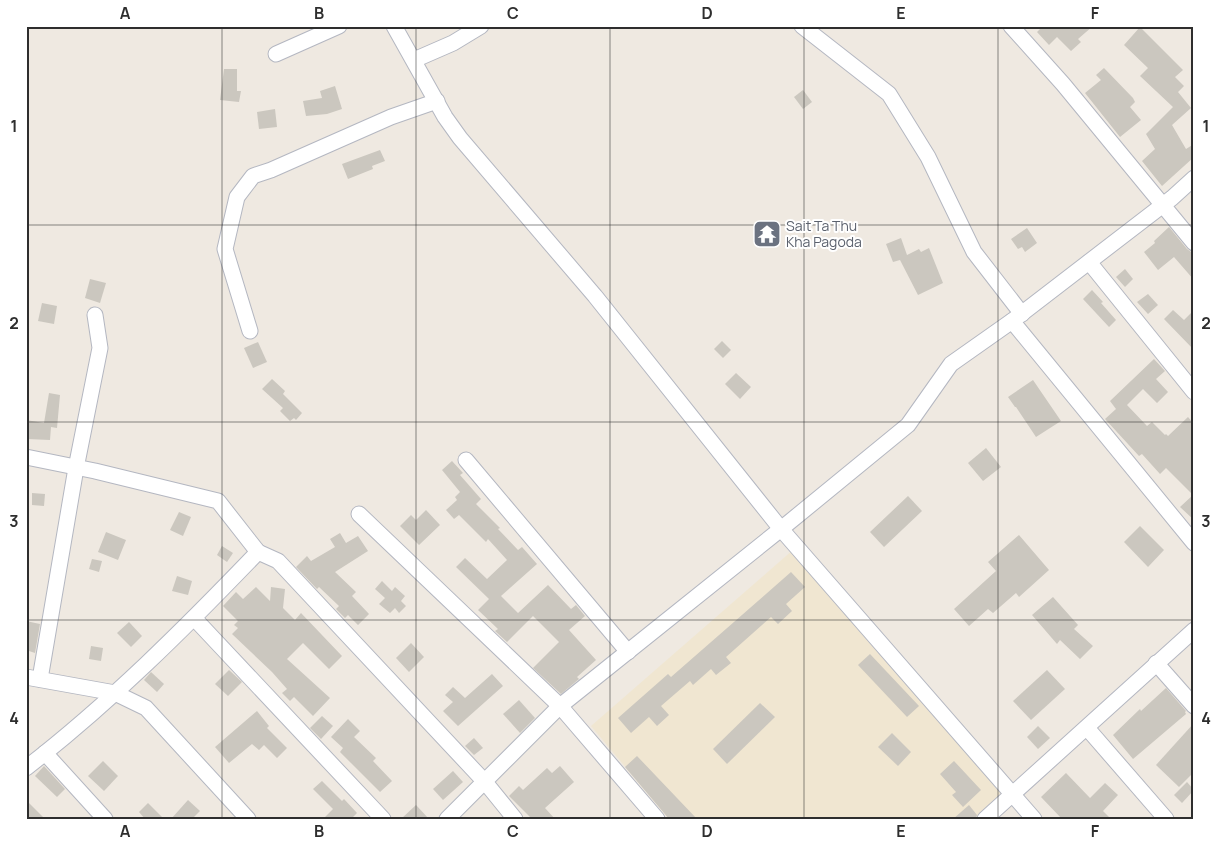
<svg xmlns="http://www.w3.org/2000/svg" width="1220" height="845" font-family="Manrope,sans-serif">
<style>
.education{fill:#f0e6d1}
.building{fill:#cbc7bf}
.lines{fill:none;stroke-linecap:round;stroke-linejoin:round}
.minor-casing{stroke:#b4b7c1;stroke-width:17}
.minor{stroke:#fff;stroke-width:15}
.grid{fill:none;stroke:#2e2e2e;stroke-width:1;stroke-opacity:0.55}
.labels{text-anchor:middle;stroke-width:4;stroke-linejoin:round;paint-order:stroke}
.worship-label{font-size:14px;fill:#5b616d;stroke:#fff;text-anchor:start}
.neatline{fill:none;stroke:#2e2e2e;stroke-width:2}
.grid-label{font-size:16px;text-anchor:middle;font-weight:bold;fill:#2e2e2e}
</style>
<rect width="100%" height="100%" fill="#efe9e1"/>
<polygon class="education" points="794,549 1005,795 976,819 669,819 591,726"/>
<g class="building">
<polygon points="1043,26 1093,26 1078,39 1081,42 1071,51 1057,37 1049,45 1037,32"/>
<polygon points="1140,27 1183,70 1175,77 1184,86 1178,92 1191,108 1172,125 1186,149 1194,144 1194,157 1162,186 1142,161 1155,149 1146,134 1173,107 1140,76 1148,68 1124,45"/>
<polygon points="1104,68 1133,98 1135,102 1130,107 1141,120 1120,137 1085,93 1101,80 1096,75"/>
<polygon points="224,69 237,69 237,91 241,91 239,102 220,100"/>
<polygon points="335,86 342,109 327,114 306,116 303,101 322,98 320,91"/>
<polygon points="803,90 812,102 803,109 794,97"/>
<polygon points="275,109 277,127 259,129 257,112"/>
<polygon points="380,150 385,161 372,166 373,169 348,179 342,164"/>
<polygon points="1169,227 1187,249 1194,254 1194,280 1174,257 1158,270 1144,252 1155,243 1154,241"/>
<polygon points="1027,228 1037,243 1025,252 1022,247 1018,249 1011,239"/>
<polygon points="901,238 907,255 919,249 921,252 929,248 943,283 918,295 900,260 893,262 886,244"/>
<polygon points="1125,269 1133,279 1125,287 1116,277"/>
<polygon points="90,279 106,283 100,303 85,298"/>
<polygon points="1092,290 1103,302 1101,303 1116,320 1109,327 1083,299"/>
<polygon points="1148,294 1158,305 1148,314 1137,302"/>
<polygon points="42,303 57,306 54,324 38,321"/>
<polygon points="1173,310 1184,320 1194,310 1194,350 1164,319"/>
<polygon points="722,341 731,350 723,358 714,349"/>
<polygon points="258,342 267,362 253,368 244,348"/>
<polygon points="1154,359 1165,371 1156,379 1168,392 1157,403 1143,389 1127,405 1147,426 1152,422 1165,435 1166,434 1168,436 1188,417 1194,424 1194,520 1180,507 1193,495 1166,468 1160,474 1142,454 1139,456 1105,419 1116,409 1110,401"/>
<polygon points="736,373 751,387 740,399 725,384"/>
<polygon points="272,379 285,391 283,394 302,413 296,420 294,418 290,421 280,411 283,408 262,389"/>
<polygon points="1033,380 1061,421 1036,437 1016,407 1015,407 1008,397"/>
<polygon points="49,393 60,395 57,428 51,427 50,440 27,439 26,420 44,423"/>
<polygon points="986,448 1001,467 983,481 968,463"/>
<polygon points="452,461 463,473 460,475 481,499 476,504 500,528 498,529 518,550 522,547 537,564 501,596 518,613 548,585 571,609 576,605 585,616 569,630 596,660 577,677 579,679 561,694 533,668 559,642 533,616 507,642 495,631 498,629 478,610 489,599 456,567 465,558 487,579 507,560 488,539 486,542 459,515 454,519 446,510 457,500 455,497 460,492 442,470"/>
<polygon points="32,493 45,494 44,506 32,505"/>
<polygon points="908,496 922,511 884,547 870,532"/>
<polygon points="426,510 440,525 419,545 400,526 411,515 416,520"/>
<polygon points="179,512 191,517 183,536 170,530"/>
<polygon points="1140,526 1164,550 1148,567 1124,542"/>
<polygon points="106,532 126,540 118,560 98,552"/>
<polygon points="340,533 346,543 358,536 368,551 335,572 356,592 352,596 369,614 358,625 348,615 345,618 336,609 339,606 319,587 317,589 296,567 307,556 311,561 335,547 330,539"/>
<polygon points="1019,535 1049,570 1019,597 1016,593 993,613 988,609 969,626 954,609 996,571 988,562"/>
<polygon points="222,546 233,553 227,562 217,555"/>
<polygon points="92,559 102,561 99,572 89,569"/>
<polygon points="791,572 805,587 786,604 792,611 778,624 771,617 726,657 731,663 716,675 711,669 693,685 690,681 661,706 669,715 657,726 649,717 631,733 618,718 668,674 671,677"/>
<polygon points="177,576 192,581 188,595 172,591"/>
<polygon points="382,581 392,591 395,587 405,596 401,601 406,606 399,613 395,608 390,613 379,604 385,598 375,589"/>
<polygon points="256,587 270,601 271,587 285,589 283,608 295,620 301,613 342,656 329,669 303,643 287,659 330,698 313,716 294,697 290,701 282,693 287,689 272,672 232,634 238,628 234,625 238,621 223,606 236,592 243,599"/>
<polygon points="1053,597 1078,625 1074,629 1093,646 1080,659 1060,640 1057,644 1032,615"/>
<polygon points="26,621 40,624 35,653 26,650"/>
<polygon points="129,622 142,636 131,647 117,633"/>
<polygon points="411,643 424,657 409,672 396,658"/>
<polygon points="91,646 103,648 101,661 89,659"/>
<polygon points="870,654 919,706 907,717 858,665"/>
<polygon points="229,670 242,682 228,696 215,684"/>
<polygon points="1047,670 1065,689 1031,720 1013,701"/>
<polygon points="151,672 164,684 157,692 144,680"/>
<polygon points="492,674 503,686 458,726 443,711 453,702 445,695 453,687 465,698"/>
<polygon points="1166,688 1186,711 1185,712 1186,714 1133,759 1113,735 1140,709 1141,711"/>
<polygon points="519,700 535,718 520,733 503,714"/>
<polygon points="760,703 775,717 727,764 713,749"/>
<polygon points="257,711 269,726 267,728 287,748 277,758 264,745 259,750 252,744 229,763 215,747"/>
<polygon points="322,716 333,726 321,739 310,728"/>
<polygon points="348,719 360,731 354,737 376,758 373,761 392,781 380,792 340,752 343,748 331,737"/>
<polygon points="1194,723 1194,772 1179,787 1156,765"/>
<polygon points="1038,726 1050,738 1038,749 1027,737"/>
<polygon points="892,733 911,752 898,766 878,747"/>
<polygon points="474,738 483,748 474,755 465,746"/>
<polygon points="637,756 697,819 669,819 664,813 625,767"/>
<polygon points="103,761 118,776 104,791 88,776"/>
<polygon points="954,761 981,790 963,807 952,795 956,792 940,774"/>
<polygon points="44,766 65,789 57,797 35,776"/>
<polygon points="560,766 574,782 545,808 555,819 532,819 509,796 519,786 523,790 547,768 552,773"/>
<polygon points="453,771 463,782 443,800 433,789"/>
<polygon points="1066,773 1090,798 1105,783 1118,795 1103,811 1111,819 1062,819 1041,797"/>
<polygon points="322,781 342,801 344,799 357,813 351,819 323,819 333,809 313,789"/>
<polygon points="1187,782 1194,790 1182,803 1174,795"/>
<polygon points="26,800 45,819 26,819"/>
<polygon points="188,800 200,811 192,819 171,819"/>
<polygon points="148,803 164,819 145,819 139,812"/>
<polygon points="416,805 429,819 401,819"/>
<polygon points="969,805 977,815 976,819 953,819"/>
</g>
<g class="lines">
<defs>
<g id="minor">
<polyline points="394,26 445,117 460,138 595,296 781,529 1034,819"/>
<polyline points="802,26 889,94 928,157 974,252 1022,314"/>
<polyline points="1011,26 1063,84 1194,243"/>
<polyline points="276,54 339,26"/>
<polyline points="414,60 453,43 481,26"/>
<polyline points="1089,262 1194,392"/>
<polyline points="1012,321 1194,543"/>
<polyline points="250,331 225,249 237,197 253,176 271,170 391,117 437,101"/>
<path d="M26,457L95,471L218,501L258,552C185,628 110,703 26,768"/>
<polyline points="466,460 628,652"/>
<polyline points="359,514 560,706 657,819"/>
<polyline points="258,552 278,561 485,782 515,819"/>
<polyline points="194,618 383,819"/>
<polyline points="1156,663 1194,706"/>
<polyline points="26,677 115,693 146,708 248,819"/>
<polyline points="40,679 76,468 100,348 95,315"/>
<polyline points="1087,728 1166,819"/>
<polyline points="45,753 105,819"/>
<polyline points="447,819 560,706 781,529 908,425 951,364 1012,321 1172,198 1194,178"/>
<polyline points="985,819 1194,630"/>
</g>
</defs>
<use href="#minor" class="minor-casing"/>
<use href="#minor" class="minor"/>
</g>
<path class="grid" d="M222,26V819M416,26V819M610,26V819M804,26V819M998,26V819M26,225H1194M26,422H1194M26,620H1194"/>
<defs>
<symbol id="temple-square" viewBox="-11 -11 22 22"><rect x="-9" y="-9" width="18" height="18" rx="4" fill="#6b7280" stroke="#fff"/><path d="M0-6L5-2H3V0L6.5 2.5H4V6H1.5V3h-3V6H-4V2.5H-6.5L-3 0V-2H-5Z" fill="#fff"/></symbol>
</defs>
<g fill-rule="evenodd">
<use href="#temple-square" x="751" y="218" width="32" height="32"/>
</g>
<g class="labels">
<g class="worship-label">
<text x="786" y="231">Sait Ta Thu<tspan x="786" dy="16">Kha Pagoda</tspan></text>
</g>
</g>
<rect width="1220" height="845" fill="none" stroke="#ffffff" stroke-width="55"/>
<rect x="28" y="28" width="1164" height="790" class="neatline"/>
<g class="grid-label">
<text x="125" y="19">A</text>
<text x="319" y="19">B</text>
<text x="513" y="19">C</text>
<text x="707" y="19">D</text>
<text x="901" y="19">E</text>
<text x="1095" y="19">F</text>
<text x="14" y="132">1</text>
<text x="1206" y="132">1</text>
<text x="14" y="329">2</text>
<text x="1206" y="329">2</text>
<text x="14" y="527">3</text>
<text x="1206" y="527">3</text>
<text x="14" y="724">4</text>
<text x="1206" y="724">4</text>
<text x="125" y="837">A</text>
<text x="319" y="837">B</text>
<text x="513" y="837">C</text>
<text x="707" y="837">D</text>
<text x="901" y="837">E</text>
<text x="1095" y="837">F</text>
</g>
</svg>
